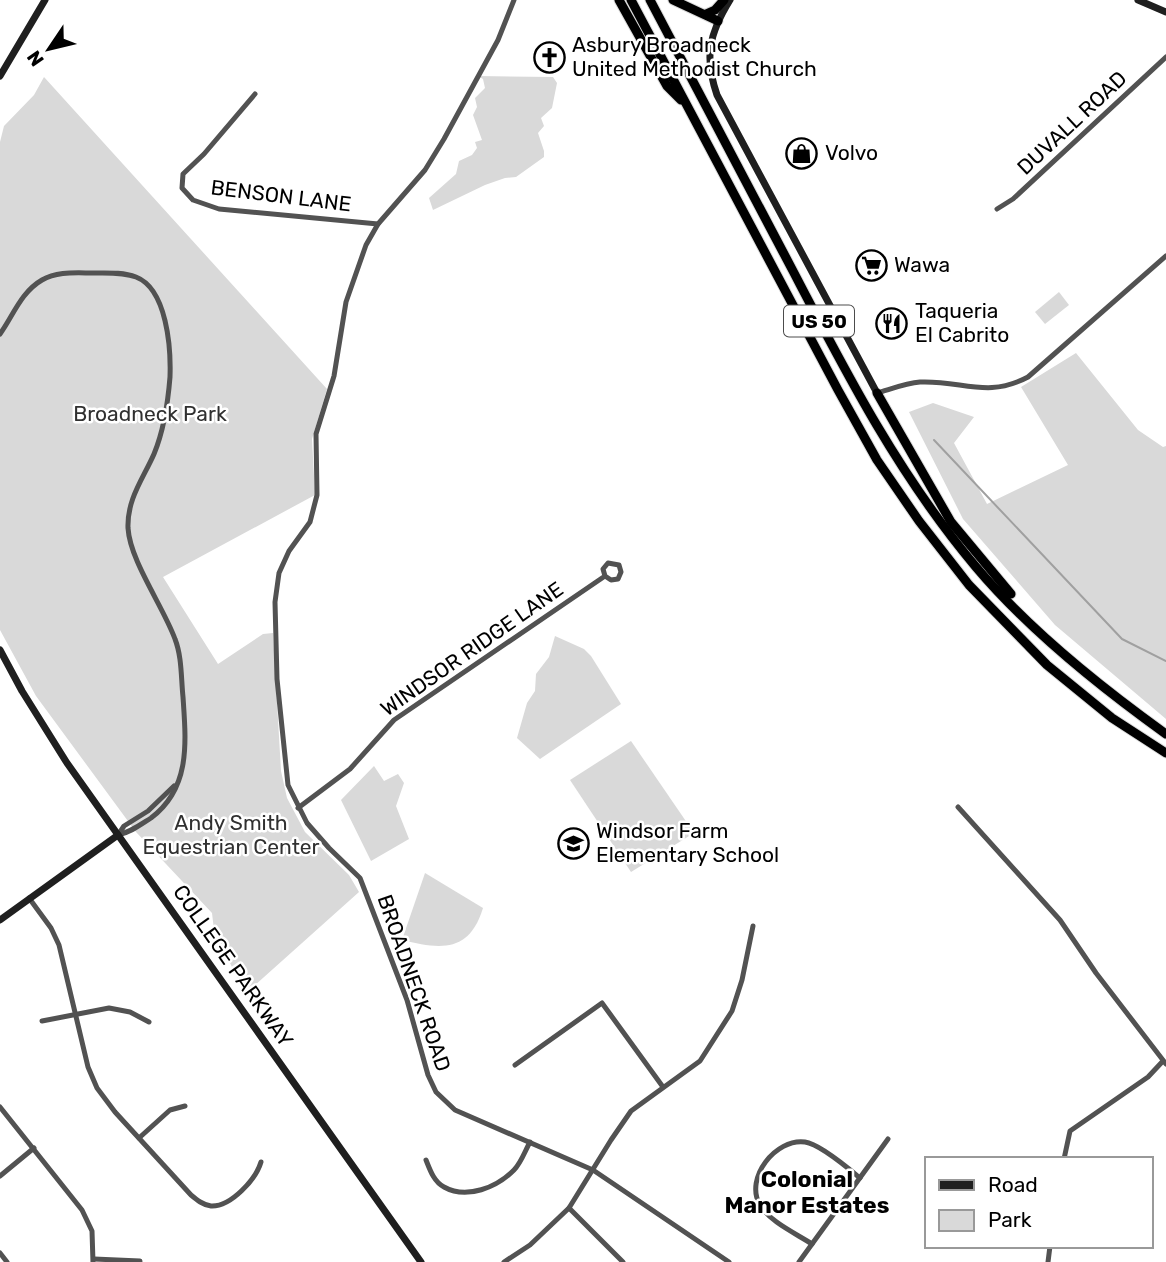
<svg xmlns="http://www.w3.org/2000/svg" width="1166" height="1262" font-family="Rubik,sans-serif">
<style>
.green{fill:#d9d9d9}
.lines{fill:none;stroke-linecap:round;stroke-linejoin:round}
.stream{stroke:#a0a0a0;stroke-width:2}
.highway-casing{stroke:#dbdbdb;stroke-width:11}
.street{stroke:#525252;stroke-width:5}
.secondary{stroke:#1f1f1f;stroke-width:7}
.highway{stroke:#000;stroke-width:9}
.labels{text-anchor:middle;stroke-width:5;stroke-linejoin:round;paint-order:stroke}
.shield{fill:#fff;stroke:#4c4c4c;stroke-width:2}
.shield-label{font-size:19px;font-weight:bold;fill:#000}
.poi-label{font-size:21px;fill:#000;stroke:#fff;text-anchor:start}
.street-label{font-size:21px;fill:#000;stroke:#fff}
.park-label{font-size:21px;fill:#303030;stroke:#fff}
.neighbourhood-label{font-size:23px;font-weight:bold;fill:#000;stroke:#fff}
</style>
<rect width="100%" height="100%" fill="#fff"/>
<g class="green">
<polygon points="478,76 553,77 557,83 552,108 541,118 544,126 538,133 544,151 544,157 516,177 505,178 485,185 433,210 429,198 456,174 459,161 472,155 477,148 475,142 482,140 473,115 477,107 475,98 485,88 483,79"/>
<polygon points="44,77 327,389 312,439 315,495 163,577 218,664 263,634 273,633 281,771 287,798 305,832 349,875 359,892 245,994 214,930 212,913 136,832 36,696 0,630 0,142 4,126 34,95"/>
<polygon points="1059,292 1069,305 1045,324 1035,312"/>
<polygon points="1076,353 1138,430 1163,447 1166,446 1166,719 1055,625 963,519 909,412 933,403 974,417 954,443 987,504 1068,465 1021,387"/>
<polygon points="555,636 584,649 591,656 621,704 540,759 517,738 527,703 535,691 536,674 549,657"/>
<polygon points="631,741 694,833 631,872 570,780"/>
<polygon points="374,766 384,781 398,774 404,783 396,806 409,839 371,861 341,800"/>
<path d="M425,873L483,908C469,954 439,949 402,940Z"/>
</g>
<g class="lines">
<polyline class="stream" points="934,440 1122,639 1166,661"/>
<defs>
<g id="highway">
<polyline points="619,0 667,86 681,100"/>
<polyline points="631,0 838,390 877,460 919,521 969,585 1047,665 1112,718 1166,753"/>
<path d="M650,0C698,90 745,181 793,271C847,375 900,477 976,567C1029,630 1099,686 1166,734"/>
<polyline points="673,0 718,21"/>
<polyline points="706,14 715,10 724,0"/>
<polyline points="877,393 951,522 1011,594"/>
</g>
</defs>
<use href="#highway" class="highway-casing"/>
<g class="street">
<polyline points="514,0 498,40 444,139 425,170 378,224 366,245 346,302 334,376 316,434 317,495 310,522 289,551 279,573 275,602 277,679 288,785 307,823 329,848 360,878 407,1000 428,1075 436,1092 455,1110 593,1170 729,1262"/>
<polyline points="255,94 204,154 183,174 182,188 193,200 219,209 378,224"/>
<polyline points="997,209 1013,199 1166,57"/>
<path d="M0,334C13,316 21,292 42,280C57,271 76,273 94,273C107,273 123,272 136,277C167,289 171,348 170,377C168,402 164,430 154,454C143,479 127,499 128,528C130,561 163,606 175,639C182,657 181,678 183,697C186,742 191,788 151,818C140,825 131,832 118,835"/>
<path d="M877,393C891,389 906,383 920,382C962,380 987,399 1028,377L1166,256"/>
<polyline points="958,807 1060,920 1096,973 1166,1064"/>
<polyline points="298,808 350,769 394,720 605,576 611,580 618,579 621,572 619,565 608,563 603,569 605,576"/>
<polyline points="118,835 124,826 148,811 174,786"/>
<path d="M29,898L51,928L59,945L88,1067L97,1088L115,1112L191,1195C197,1200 203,1205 211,1206C231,1207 256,1179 261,1162"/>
<polyline points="42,1021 109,1008 130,1012 149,1022"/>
<polyline points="515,1065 602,1003 663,1087"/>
<polyline points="0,1107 82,1210 92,1231 93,1262"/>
<polyline points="139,1138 170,1110 185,1106"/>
<polyline points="1064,1159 1070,1131 1148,1077 1163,1061"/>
<path d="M426,1160C430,1170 434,1182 444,1187C467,1200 497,1187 514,1170C521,1163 525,1151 530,1142"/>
<polyline points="0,1176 34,1148"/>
<polyline points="569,1208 623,1262"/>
<path d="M812,1244C795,1233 770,1222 760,1205C744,1178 776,1138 805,1142C820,1144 848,1168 860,1178"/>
<polyline points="0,1253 7,1262"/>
<polyline points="94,1259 140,1261"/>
<polyline points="504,1262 530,1245 569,1208 611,1140 631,1111 700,1061 732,1011 742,980 753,926"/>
<polyline points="799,1262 888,1139"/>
<polyline points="1048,1262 1050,1246"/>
</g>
<g class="secondary">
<path d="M730,0C709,34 704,57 717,95L877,393"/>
<polyline points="1138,0 1166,12"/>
<polyline points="0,76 45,0"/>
<polyline points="0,650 22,691 67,763 421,1262"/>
<polyline points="0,920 118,835"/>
</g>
<use href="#highway" class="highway"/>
</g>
<defs>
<symbol id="church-ring" viewBox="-11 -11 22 22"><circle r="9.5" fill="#fff" stroke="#000" stroke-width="1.5"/><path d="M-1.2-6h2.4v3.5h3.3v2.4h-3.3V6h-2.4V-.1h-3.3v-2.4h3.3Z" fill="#000"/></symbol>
<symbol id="shop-ring" viewBox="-11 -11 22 22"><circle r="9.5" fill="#fff" stroke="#000" stroke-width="1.5"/><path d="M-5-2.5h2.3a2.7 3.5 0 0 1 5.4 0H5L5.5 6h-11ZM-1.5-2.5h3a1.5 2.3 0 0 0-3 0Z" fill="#000"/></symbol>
<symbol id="supermarket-ring" viewBox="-11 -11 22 22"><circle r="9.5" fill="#fff" stroke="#000" stroke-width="1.5"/><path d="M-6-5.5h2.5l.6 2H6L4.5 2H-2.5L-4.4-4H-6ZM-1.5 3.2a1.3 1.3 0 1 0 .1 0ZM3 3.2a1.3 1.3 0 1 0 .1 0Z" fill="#000"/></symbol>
<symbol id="restaurant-ring" viewBox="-11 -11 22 22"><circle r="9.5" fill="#fff" stroke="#000" stroke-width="1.5"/><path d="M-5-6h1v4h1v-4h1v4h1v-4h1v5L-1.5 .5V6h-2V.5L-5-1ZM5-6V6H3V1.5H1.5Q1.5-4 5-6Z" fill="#000"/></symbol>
<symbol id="school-ring" viewBox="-11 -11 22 22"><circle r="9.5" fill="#fff" stroke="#000" stroke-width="1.5"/><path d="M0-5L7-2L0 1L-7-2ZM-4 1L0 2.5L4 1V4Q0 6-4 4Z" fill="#000"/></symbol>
</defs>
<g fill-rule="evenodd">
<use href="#church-ring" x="532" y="40" width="35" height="35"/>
<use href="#shop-ring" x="784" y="136" width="35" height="35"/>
<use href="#supermarket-ring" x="854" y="248" width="35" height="35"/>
<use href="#restaurant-ring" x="874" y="306" width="35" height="35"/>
<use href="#school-ring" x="556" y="826" width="35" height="35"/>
</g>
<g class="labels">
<rect class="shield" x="784" y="305.5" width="70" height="31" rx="5"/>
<g class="shield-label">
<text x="819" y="328">US 50</text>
</g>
<g class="poi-label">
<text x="572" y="52">Asbury Broadneck<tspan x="572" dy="24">United Methodist Church</tspan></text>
<text x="825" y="160">Volvo</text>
<text x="894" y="272">Wawa</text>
<text x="915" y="318">Taqueria<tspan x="915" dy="24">El Cabrito</tspan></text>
<text x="596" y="838">Windsor Farm<tspan x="596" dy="24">Elementary School</tspan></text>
</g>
<g class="street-label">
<text transform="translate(1072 123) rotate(-43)" y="7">DUVALL ROAD</text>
<text transform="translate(281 196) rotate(7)" y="7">BENSON LANE</text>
<text transform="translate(472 649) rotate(-35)" y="7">WINDSOR RIDGE LANE</text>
<text transform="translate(233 966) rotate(55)" y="7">COLLEGE PARKWAY</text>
<text transform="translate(414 983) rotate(71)" y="7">BROADNECK ROAD</text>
</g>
<g class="park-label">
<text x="150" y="421">Broadneck Park</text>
<text x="231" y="830">Andy Smith<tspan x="231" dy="24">Equestrian Center</tspan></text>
</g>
<g class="neighbourhood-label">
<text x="807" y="1187">Colonial<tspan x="807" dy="26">Manor Estates</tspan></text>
</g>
</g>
<rect x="925" y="1157" width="228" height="91" fill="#ffffff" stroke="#999999" stroke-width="2"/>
<rect x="939" y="1180" width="35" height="10" fill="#1f1f1f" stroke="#999999" stroke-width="2"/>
<text x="988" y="1192" font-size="21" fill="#000000">Road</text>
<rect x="939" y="1210" width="35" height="21" fill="#d9d9d9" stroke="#999999" stroke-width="2"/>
<text x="988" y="1227" font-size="21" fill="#000000">Park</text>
<g transform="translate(49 49) rotate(235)" stroke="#ffffff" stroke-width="5" paint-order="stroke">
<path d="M0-5L12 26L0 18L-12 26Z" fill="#000000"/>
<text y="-10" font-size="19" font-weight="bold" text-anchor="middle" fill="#000000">N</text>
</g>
</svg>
